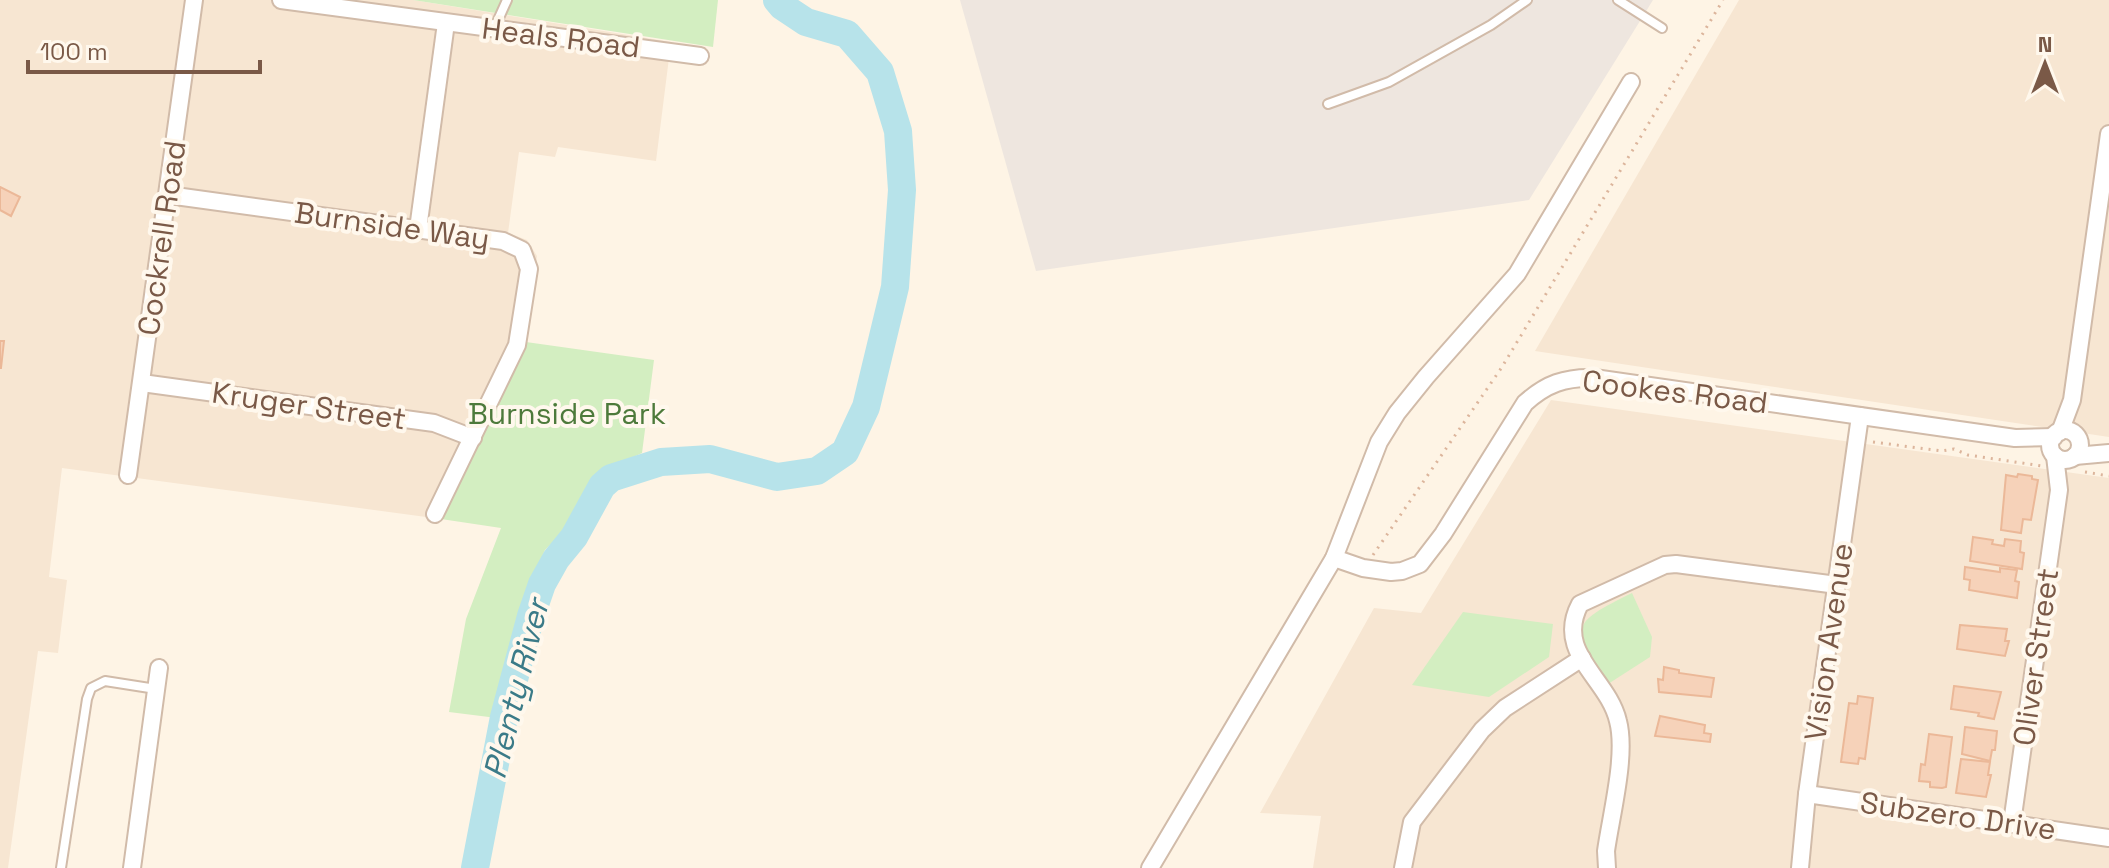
<svg xmlns="http://www.w3.org/2000/svg" width="2109" height="868" font-family="'Space Grotesk',sans-serif">
<style>
.residential{fill:#f7e6d2}
.industrial{fill:#eee6df}
.green{fill:#d3eec1}
.lines{fill:none;stroke-linecap:round;stroke-linejoin:round}
.river{stroke:#b7e3ea;stroke-width:28}
.building{fill:#f6d2b9;stroke:#ebb898;stroke-width:2}
.lane-casing{stroke:#d1bba9;stroke-width:12}
.street-casing{stroke:#d1bba9;stroke-width:20}
.path{stroke:#dcb59c;stroke-width:3;stroke-dasharray:2 6;stroke-linecap:butt}
.lane{stroke:#fff;stroke-width:8}
.street{stroke:#fff;stroke-width:16}
.labels{text-anchor:middle;stroke-width:8;stroke-linejoin:round;paint-order:stroke}
.street-label{font-size:30px;fill:#7a5947;stroke:#fff8ed}
.park-label{font-size:30px;fill:#4d7a3b;stroke:#fff8ed}
.water-label{font-size:32px;font-style:italic;fill:#3b7b88;stroke:#fff8ed}
</style>
<rect width="100%" height="100%" fill="#fef4e5"/>
<g class="residential">
<polygon points="0,0 413,0 671,42 656,161 558,147 555,157 519,152 508,233 527,240 537,256 527,338 522,354 441,519 62,468 49,577 67,580 58,653 38,651 8,868 0,868"/>
<polygon points="1739,0 2109,0 2109,437 1535,351"/>
<polygon points="1551,400 2109,478 2109,868 1313,868 1321,816 1260,813 1374,608 1421,613"/>
</g>
<polygon class="industrial" points="960,0 1653,0 1529,200 1036,271"/>
<g class="green">
<polygon points="413,0 718,0 713,47"/>
<polygon points="526,342 654,360 642,453 601,472 574,521 545,550 532,579 510,648 511,668 497,718 449,712 466,619 501,528 441,519"/>
<path d="M1632,593L1652,637L1650,657L1608,684C1570,626 1569,624 1632,593Z"/>
<polygon points="1463,612 1553,624 1549,657 1489,697 1412,685"/>
</g>
<g class="lines">
<polyline class="river" points="475,868 504,717 531,616 542,584 556,559 574,537 602,486 611,478 661,462 710,459 777,477 817,471 845,452 866,407 895,287 902,190 898,131 880,72 847,34 806,22 782,6 777,0"/>
</g>
<g class="building">
<polygon points="0,187 20,197 11,216 0,210"/>
<polygon points="0,341 4,341 1,368 0,368"/>
<polygon points="2018,474 2032,476 2032,479 2038,480 2031,520 2023,519 2021,533 2001,530 2006,475 2017,477"/>
<polygon points="1973,537 1993,540 1992,544 2004,546 2005,539 2021,541 2020,552 2024,553 2022,569 1970,561"/>
<polygon points="1965,567 2000,572 2000,568 2017,570 2015,581 2019,582 2017,598 1969,590 1970,580 1964,579"/>
<polygon points="1960,625 2007,629 2005,641 2009,641 2005,656 1957,649"/>
<polygon points="1664,667 1679,670 1679,673 1714,678 1711,697 1659,692 1658,679 1663,680"/>
<polygon points="1954,686 2001,692 1994,719 1978,716 1979,713 1951,709"/>
<polygon points="1858,696 1873,698 1865,759 1859,758 1858,764 1841,762 1849,703 1857,704"/>
<polygon points="1660,716 1705,725 1704,733 1711,734 1710,742 1655,736"/>
<polygon points="1965,727 1997,731 1995,750 1992,750 1990,761 1962,754"/>
<polygon points="1929,734 1952,737 1946,787 1942,788 1930,787 1930,782 1919,781 1921,764 1925,765"/>
<polygon points="1961,759 1990,762 1988,775 1991,775 1986,797 1956,793"/>
</g>
<g class="lines">
<defs>
<g id="lane">
<polyline points="1618,0 1662,28"/>
<polyline points="494,29 507,0"/>
<polyline points="1328,104 1389,82 1491,25 1527,0"/>
<polyline points="61,868 87,699 91,688 105,681 156,689"/>
</g>
<g id="street">
<polyline points="281,0 700,56"/>
<polyline points="168,195 503,241 522,250 529,269 517,345 435,514"/>
<polyline points="418,229 446,23"/>
<polyline points="142,383 434,423 473,438"/>
<circle cx="2065" cy="445" r="15"/>
<polyline points="2060,432 2072,400 2109,134"/>
<polyline points="2075,456 2109,453"/>
<polyline points="128,475 194,0"/>
<path d="M1334,558L1363,568L1391,572L1402,571L1420,564L1443,534L1525,403C1546,384 1565,377 1594,378L2015,438L2054,437"/>
<polyline points="1807,794 2109,838"/>
<polyline points="2012,823 2059,490 2055,456"/>
<polyline points="132,868 159,668"/>
<polyline points="1150,868 1334,558 1379,442 1397,413 1426,377 1517,274 1631,82"/>
<polyline points="1403,868 1412,822 1482,730 1505,708 1582,658"/>
<path d="M1607,868L1606,851C1611,815 1627,755 1618,721C1608,678 1554,653 1580,604L1665,565L1676,564L1837,585"/>
<polyline points="1800,868 1807,794 1860,416"/>
</g>
</defs>
<use href="#lane" class="lane-casing"/>
<use href="#street" class="street-casing"/>
<g class="path">
<polyline points="1873,442 1942,451 1954,449 1968,455 2042,466"/>
<polyline points="2085,472 2109,476"/>
<polyline points="1373,555 1502,367 1723,0"/>
</g>
<use href="#lane" class="lane"/>
<use href="#street" class="street"/>
</g>
<g class="labels">
<g class="street-label">
<text transform="translate(561 38) rotate(7)" y="10">Heals Road</text>
<text transform="translate(392 226) rotate(8)" y="10">Burnside Way</text>
<text transform="translate(162 238) rotate(-82)" y="10">Cockrell Road</text>
<text transform="translate(1675 392) rotate(7)" y="10">Cookes Road</text>
<text transform="translate(309 406) rotate(8)" y="10">Kruger Street</text>
<text transform="translate(1829 642) rotate(-82)" y="10">Vision Avenue</text>
<text transform="translate(2036 657) rotate(-82)" y="10">Oliver Street</text>
<text transform="translate(1958 816) rotate(8)" y="10">Subzero Drive</text>
</g>
<g class="park-label">
<text x="567" y="424">Burnside Park</text>
</g>
<g class="water-label">
<text transform="translate(516 689) rotate(-76)" y="11">Plenty River</text>
</g>
</g>
<g transform="translate(2045 64)" stroke="#fff8ed" stroke-width="6" paint-order="stroke">
<path d="M0-6L14 30L0 20L-14 30Z" fill="#7a5947"/>
<text y="-12" font-size="22" font-weight="bold" text-anchor="middle" fill="#7a5947">N</text>
</g>
<path d="M28 60v12h232v-12" fill="none" stroke="#7a5947" stroke-width="4"/>
<text x="40" y="60" font-size="24" fill="#7a5947" stroke="#fff8ed" stroke-width="6" paint-order="stroke">100 m</text>
</svg>
